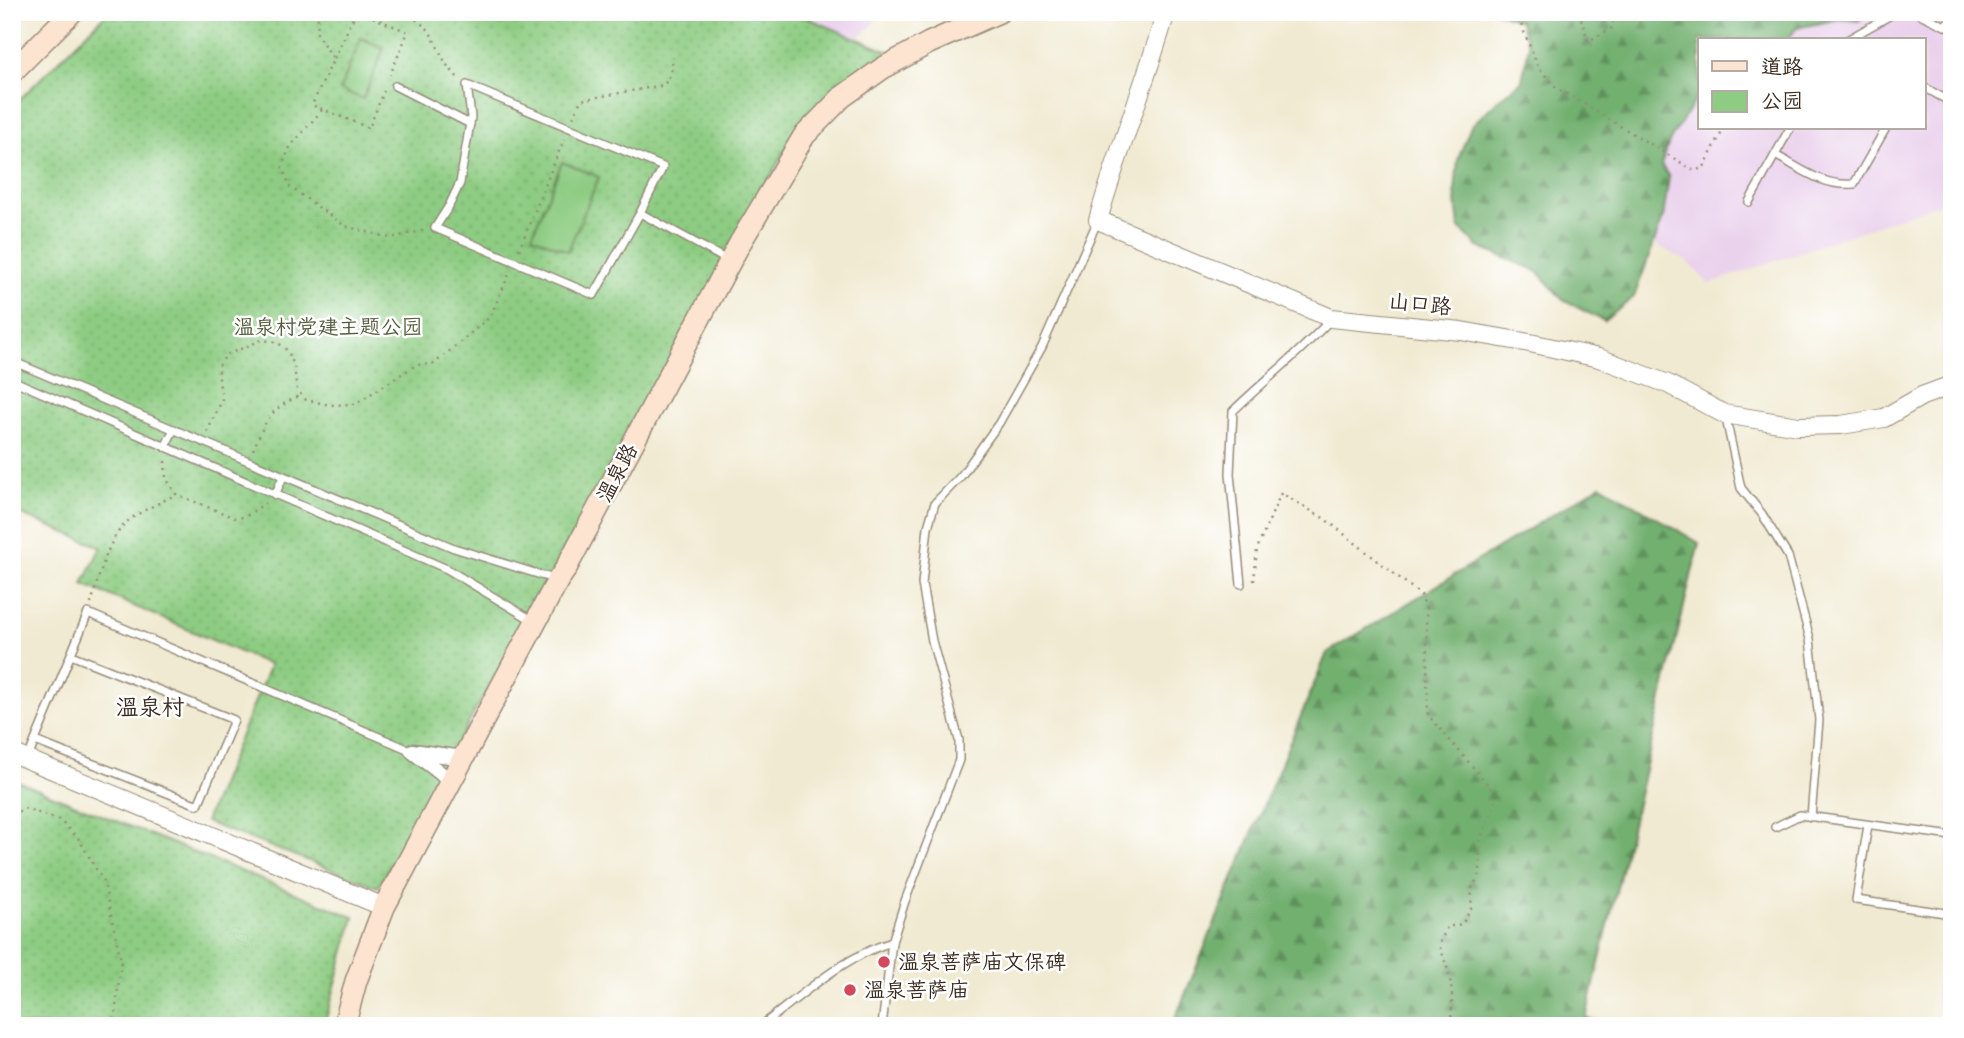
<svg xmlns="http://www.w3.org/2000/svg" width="1964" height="1038" font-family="'Balsamiq Sans','LXGW WenKai TC',sans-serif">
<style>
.built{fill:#ead1ec}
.green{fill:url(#green-dots);stroke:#647b50;stroke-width:2}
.forest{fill:url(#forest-firs);stroke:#566d47;stroke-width:2}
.pitch{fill:#8dcc82;stroke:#647b50;stroke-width:2}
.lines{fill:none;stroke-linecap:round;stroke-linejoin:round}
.service-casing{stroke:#968a78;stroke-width:10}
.minor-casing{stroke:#968a78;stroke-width:17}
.tertiary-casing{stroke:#968a78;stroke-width:20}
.secondary-casing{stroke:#968a78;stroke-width:24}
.path{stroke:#968a78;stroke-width:2.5;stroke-dasharray:2 5;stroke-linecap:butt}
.service{stroke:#fff;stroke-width:7}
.minor{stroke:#fff;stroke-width:14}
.tertiary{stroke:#fff;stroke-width:18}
.secondary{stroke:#fde4d1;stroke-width:21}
.poi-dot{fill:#d1495b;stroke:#fff;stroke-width:2.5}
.labels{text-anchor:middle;stroke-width:5;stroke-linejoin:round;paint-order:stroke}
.street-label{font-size:21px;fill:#3b2a1e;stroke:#fff}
.park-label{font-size:21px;fill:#545b3c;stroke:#fff}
.poi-label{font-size:21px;fill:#3b2a1e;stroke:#fff;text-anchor:start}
.neighbourhood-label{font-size:23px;fill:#3b2a1e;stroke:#fff}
</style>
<defs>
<pattern id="green-dots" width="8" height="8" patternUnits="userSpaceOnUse" patternTransform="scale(1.75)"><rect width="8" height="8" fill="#8dcc82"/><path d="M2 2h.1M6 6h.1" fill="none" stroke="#7baf70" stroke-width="1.8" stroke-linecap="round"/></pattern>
<pattern id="forest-firs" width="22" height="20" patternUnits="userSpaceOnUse" patternTransform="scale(1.75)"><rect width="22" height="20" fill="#72b070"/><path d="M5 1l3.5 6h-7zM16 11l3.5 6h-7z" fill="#5f8f5b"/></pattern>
</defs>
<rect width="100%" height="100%" fill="#fff"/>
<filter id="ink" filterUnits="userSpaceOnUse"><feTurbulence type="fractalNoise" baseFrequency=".0143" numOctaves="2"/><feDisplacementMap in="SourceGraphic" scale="14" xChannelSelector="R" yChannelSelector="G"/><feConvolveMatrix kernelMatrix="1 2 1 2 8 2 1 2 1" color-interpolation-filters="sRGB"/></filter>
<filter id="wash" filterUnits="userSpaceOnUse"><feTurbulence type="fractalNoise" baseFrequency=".00686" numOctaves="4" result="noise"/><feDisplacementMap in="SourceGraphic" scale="28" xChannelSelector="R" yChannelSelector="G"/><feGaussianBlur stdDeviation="1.57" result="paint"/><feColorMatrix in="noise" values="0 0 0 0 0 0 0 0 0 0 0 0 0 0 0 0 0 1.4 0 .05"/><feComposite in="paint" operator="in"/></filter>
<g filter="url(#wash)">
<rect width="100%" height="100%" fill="#f1ead2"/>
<g class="built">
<polygon points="793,12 877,12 873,25 856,39"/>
<polygon points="1870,12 1952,12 1952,199 1709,284 1688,262 1653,243 1663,218 1669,177 1661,165 1670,140 1700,92 1700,128 1924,128 1924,40 1788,40 1796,29 1839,19 1858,21"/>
</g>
<g class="green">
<polygon points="108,12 793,12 894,54 838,90 799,125 378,887 205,822 270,665 83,584 101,547 12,511 12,107"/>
<polygon points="12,779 354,917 324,1026 12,1026"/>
</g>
<g class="forest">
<polygon points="1498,12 1870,12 1858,21 1839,19 1796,28 1788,40 1700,40 1700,92 1670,140 1661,165 1669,177 1663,218 1634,297 1604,321 1563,300 1537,271 1478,247 1459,227 1455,192 1458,159 1471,126 1497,101 1522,81 1529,46 1520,21"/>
<polygon points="1601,485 1699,543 1586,1018 1612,1026 1172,1026 1327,653"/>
</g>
<g class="pitch">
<polygon points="361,38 384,48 363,99 340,90"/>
<polygon points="562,162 599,177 568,251 532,236"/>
</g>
</g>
<g filter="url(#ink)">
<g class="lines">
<defs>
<g id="service">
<polyline points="1916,12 1945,26 1952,17"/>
<polyline points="1847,40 1896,12"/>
<polyline points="395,86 470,124"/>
<polyline points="1924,87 1952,103"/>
<path d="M1775,155C1802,169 1823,187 1854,184L1886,128"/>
<polyline points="1749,202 1790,128"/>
<polyline points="640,213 594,295 435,228 449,206 460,183 471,117 467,85 663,167 640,213 727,260"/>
<polyline points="12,361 454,548 554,579"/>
<polyline points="12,380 447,569 532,620"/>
<polyline points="1725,414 1741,488 1762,514 1788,556 1810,639 1819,720 1811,817"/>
<polyline points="165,447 174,429"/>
<polyline points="275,495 283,477"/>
<path d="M1241,584L1230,474L1233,411C1265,380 1301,352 1331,319"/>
<polyline points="35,741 198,805 234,720 71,655"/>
<polyline points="27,760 88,613 412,751"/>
<polyline points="1868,825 1856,900 1952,914"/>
<polyline points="1775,827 1800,815 1952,836"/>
<path d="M761,1026C802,995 842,957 892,942"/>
<polyline points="882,1026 892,942 905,901 959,760 959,740 932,641 922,584 928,527 935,503 961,476 999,423 1042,347 1098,220"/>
</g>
<polyline id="minor" points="452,782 412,751 464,758"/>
<g id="tertiary">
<path d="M1166,12C1146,82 1118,150 1098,220L1331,318L1461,331L1530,343L1599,358L1668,384L1724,414L1798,426L1841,425L1884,418L1922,396L1952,385"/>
<polyline points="12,753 384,907"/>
</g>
<g id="secondary">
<polyline points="12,72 72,12"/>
<polyline points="344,1026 356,981 384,907 558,580 565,570 740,243 804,136 842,97 883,68 929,43 999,12"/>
</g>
</defs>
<use href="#service" class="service-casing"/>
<use href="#minor" class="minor-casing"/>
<use href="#tertiary" class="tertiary-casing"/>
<use href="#secondary" class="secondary-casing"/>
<g class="path">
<polyline points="322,12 318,18 317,35 334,59"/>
<polyline points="356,12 312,105 369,128 384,91"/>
<polyline points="360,12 408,32 390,75"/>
<polyline points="404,12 418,21 429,30 446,64 458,78"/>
<polyline points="1516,12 1539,69 1557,88 1695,171 1704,167 1724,128"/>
<polyline points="1579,12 1588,41 1611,29 1615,12"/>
<polyline points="322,110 290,147 282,166 290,187 345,226 390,238 425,230"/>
<polyline points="573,117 581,100 664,85 671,74 673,57"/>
<polyline points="519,250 564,139"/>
<polyline points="207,432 222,400 219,381 219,366 226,355 262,340 277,342 288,351 294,366 297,390 306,400 330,405 355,404 416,365 434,364 490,317 510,272"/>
<path d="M253,450C267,418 269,410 301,395"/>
<polyline points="165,461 166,478 176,494 235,518 245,517 265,503"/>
<path d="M1254,581L1257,549L1281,493L1325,519L1421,595L1426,609L1428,715L1490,787L1495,803L1480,840V874L1472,888L1471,909L1462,924L1447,927L1439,945C1451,975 1455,993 1450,1026"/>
<path d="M91,604C99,577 108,534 132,518C145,509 162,502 176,494"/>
<polyline points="12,815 24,808 59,820 79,839 104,883 121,960 114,1026"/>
<polyline points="12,1024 16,1026"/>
</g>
<use href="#service" class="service"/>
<use href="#minor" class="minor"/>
<use href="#tertiary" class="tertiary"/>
<use href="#secondary" class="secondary"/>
</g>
</g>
<g class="poi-dot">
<circle cx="884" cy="962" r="7"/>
<circle cx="850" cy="990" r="7"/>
</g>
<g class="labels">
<g class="street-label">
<text transform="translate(1420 304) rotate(6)" y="7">山口路</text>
<text transform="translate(617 473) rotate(-62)" y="7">温泉路</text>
</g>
<g class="park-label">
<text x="328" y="334">温泉村党建主题公园</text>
</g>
<g class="poi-label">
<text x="898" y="969">温泉菩萨庙文保碑</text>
<text x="864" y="997">温泉菩萨庙</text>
</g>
<g class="neighbourhood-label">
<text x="150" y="715">温泉村</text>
</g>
</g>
<rect width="1964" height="1038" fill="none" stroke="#fff" stroke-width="42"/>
<rect x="1698" y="38" width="228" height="91" fill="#ffffff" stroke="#b1aaa5" stroke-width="2"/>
<rect x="1712" y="61" width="35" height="10" fill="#fde4d1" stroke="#b1aaa5" stroke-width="2"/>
<text x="1761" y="74" font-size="21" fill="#3b2a1e">道路</text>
<rect x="1712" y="91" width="35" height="21" fill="#8dcc82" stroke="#b1aaa5" stroke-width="2"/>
<text x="1761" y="108" font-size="21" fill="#3b2a1e">公园</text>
</svg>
